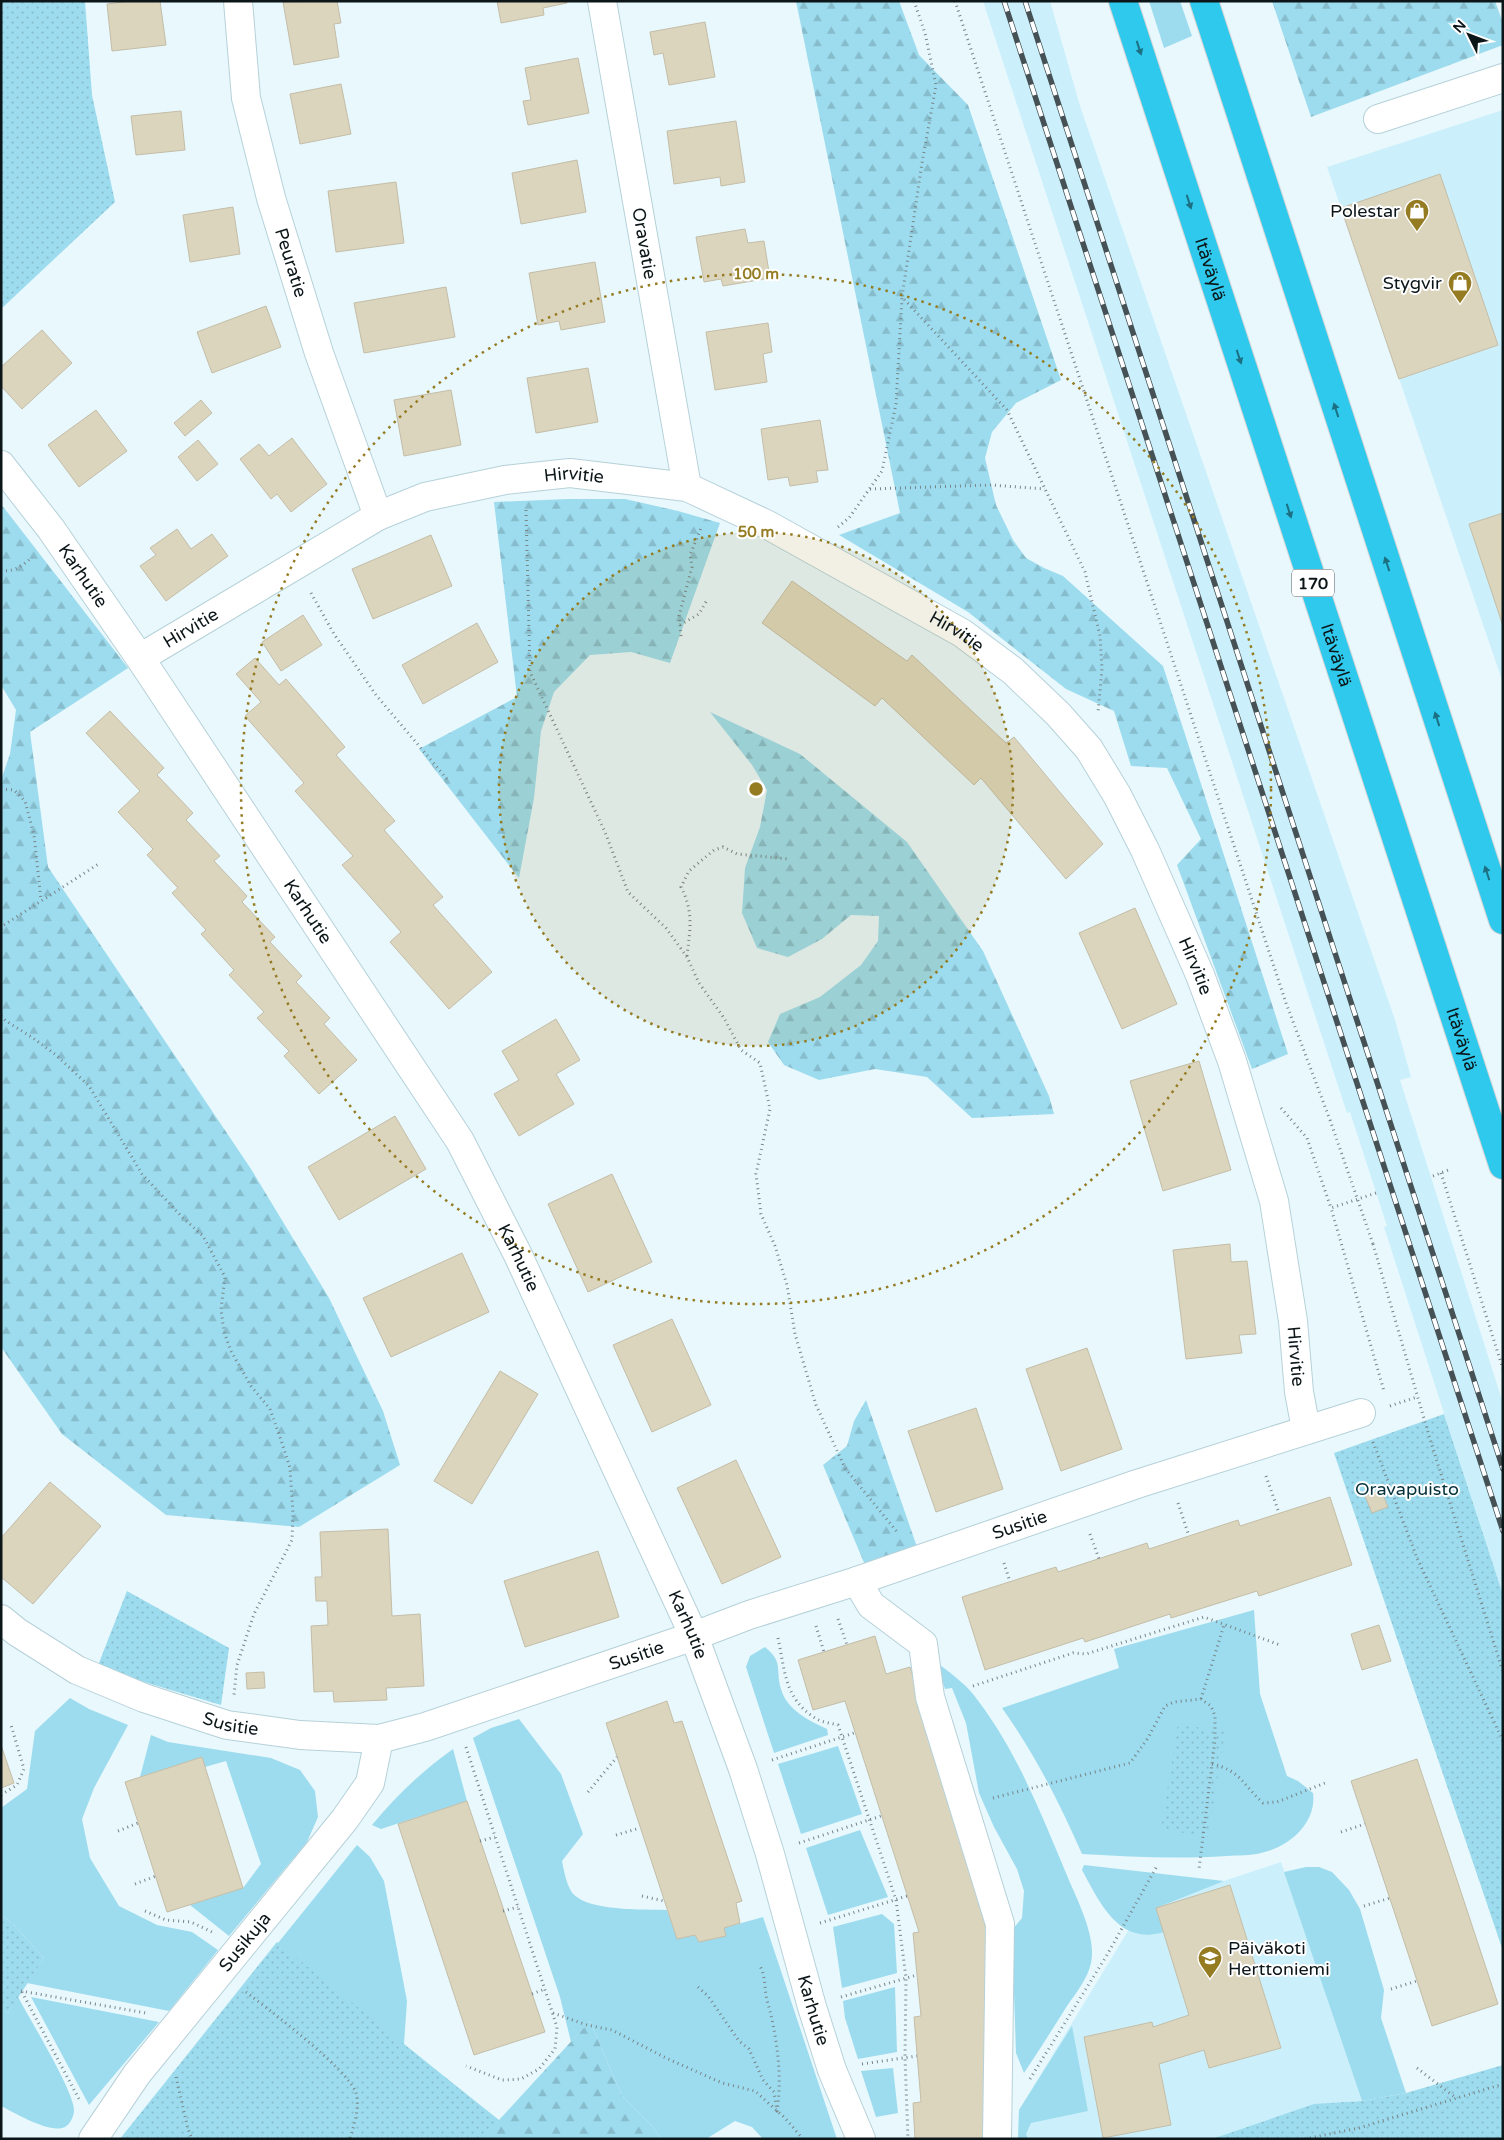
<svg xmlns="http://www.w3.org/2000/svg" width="1504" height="2140" font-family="'Varela Round',sans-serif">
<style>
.built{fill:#cbf0fb}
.green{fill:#9ddcee}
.forest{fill:url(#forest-firs)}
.park{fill:url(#park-dots)}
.building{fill:#dcd5be;stroke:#c4bda7}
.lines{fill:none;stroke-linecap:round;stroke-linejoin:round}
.minor-casing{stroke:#b6d1d9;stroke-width:30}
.highway-casing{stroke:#d3d5d6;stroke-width:30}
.path{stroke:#788589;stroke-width:3;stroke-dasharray:1 4;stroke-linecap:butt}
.minor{stroke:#fff;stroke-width:28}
.highway{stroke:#2ec9ec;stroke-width:28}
.rail-casing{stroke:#465155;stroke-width:5.5}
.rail{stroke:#fff;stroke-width:4;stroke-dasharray:11;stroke-linecap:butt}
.path-bridge{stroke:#788589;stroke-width:3;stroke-dasharray:1 4;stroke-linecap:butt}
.oneway{fill:#1d7082}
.ring{fill:none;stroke:#957b22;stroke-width:2.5;stroke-dasharray:2.5 5}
.labels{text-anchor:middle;stroke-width:4;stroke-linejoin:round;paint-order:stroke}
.shield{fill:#fff;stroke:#555c5e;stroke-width:1}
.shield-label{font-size:16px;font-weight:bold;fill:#0c1619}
.poi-label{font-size:18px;fill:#0c1619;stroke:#fff;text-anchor:end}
.street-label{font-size:18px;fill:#0c1619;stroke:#fff}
.park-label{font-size:18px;fill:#05323c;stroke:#fff}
.centre{fill:#957b22;stroke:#fff;stroke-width:2.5}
.ring-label{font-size:15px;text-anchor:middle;font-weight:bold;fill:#957b22;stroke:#fff;stroke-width:4;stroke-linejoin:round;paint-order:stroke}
</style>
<defs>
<pattern id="forest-firs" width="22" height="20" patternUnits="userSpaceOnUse" patternTransform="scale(1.25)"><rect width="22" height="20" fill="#9ddcee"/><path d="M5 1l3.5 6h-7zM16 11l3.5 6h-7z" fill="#86bccc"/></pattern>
<pattern id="park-dots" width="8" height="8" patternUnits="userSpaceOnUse" patternTransform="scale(1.25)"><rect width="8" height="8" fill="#9ddcee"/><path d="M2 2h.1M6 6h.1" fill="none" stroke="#86bccc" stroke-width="1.8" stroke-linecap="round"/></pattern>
</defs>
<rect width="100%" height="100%" fill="#e8f8fd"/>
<g class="built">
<polygon points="983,1 1050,1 1080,106 1395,1020 1411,1077 1400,1080 1503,1403 1503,1596 1384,1227 1387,1226 1350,1112 1347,1113"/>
<polygon points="1503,110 1503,683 1327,167"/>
<polygon points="1281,1862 1362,2101 1353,2101 1213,2139 1018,2139 1019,2110 1142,1908"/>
</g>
<g class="green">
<polygon points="1149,1 1180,1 1192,36 1164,48"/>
<path d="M1254,1610L1260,1694L1287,1776L1298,1781L1313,1793C1317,1823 1289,1847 1261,1853C1250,1856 1238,1855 1227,1856C1179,1859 1130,1857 1082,1854C1059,1802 1035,1754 1002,1708L1119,1668L1114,1649Z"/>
<path d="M765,1647C784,1663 775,1668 781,1689C787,1710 808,1720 827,1729L828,1735L774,1753L746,1667L750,1656Z"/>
<path d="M936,1662C949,1672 963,1682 973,1694C1015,1747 1040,1811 1066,1873C1076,1898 1097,1936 1091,1963C1088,1978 1076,1993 1067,2006C1053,2028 1039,2051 1024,2073L1016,2053L1012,1930L1022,1918L1024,1891L1017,1869L994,1827L979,1793L966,1723L952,1688L945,1689Z"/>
<polygon points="70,1698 89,1709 128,1725 94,1788 82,1819 90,1858 119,1906 157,1925 192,1932 218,1950 169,2011 27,1983 44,1958 13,1924 1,1915 1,1808 27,1789 35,1731"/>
<path d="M519,1719L561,1774L583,1834L562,1861C564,1871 566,1882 571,1891C584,1912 644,1909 667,1910L677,1939L695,1935L699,1942L726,1936L724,1928L763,1917L837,2139H763L752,2127L735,2121L706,2139H661L653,2127L622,2096L590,2021L571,2042L560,1997L473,1738L491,1728Z"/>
<polygon points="151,1735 168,1742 271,1758 300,1770 315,1791 318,1817 307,1842 229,1936 190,1905 243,1888 261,1864 226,1761 205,1767 202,1757 140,1777"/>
<polygon points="838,1746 862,1814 801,1834 778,1764"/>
<path d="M453,1749L467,1801L381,1829L372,1825C396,1796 422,1771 453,1749Z"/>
<polygon points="860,1830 888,1897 828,1915 806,1848"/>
<polygon points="357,1845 370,1857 384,1881 407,2001 404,2044 435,2069 405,2139 120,2139"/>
<path d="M1084,1865L1224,1881L1156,1908L1164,1932C1119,1946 1100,1903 1082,1870Z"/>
<polygon points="1306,1867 1319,1867 1332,1872 1349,1890 1360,1909 1384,1990 1381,2018 1406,2093 1362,2101 1284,1872"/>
<polygon points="882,1914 894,1924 897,1973 842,1988 833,1927"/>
<polygon points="895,1987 897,2052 858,2059 845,2018 843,2001"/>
<path d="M18,1997C29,2018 74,2091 74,2110C74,2117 69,2127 62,2128C47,2132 15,2113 1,2106V2010L8,2013Z"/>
<polygon points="31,1997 159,2022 89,2105"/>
<polygon points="1072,2026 1088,2111 1031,2123 1026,2134 1028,2139 1018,2139 1019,2110"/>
<polygon points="893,2068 898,2113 876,2117 861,2071"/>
</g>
<g class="forest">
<polygon points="796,1 899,1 919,55 968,105 1061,380 1016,403 992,432 985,458 996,505 1013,540 1026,558 1044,568 1063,576 1163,666 1288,1054 1252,1069 1177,865 1201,839 1167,768 1131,766 1114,711 1066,689 968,612 839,535 900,513"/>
<polygon points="1272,1 1495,1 1503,23 1503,45 1311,117"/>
<polygon points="568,499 625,499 678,511 720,523 670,663 631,652 590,655 554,692 541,731 534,798 519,878 419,749 517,697 494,502"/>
<polygon points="1,504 128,668 30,732 48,867 251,1169 329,1298 383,1411 400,1465 299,1527 166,1515 62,1434 1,1347 1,780 10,754 16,710 1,685"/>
<polygon points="710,712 800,754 907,842 983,951 1049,1096 1054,1114 972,1118 927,1077 875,1069 819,1080 784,1065 768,1042 780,1014 820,997 861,965 878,941 879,916 851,915 822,939 788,957 757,948 742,913 745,868 760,827 767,790 752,765"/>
<polygon points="866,1400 917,1547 865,1565 823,1465 847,1446 854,1421"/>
<polygon points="590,2021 622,2096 653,2127 661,2139 405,2139 431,2071 435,2069 499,2120"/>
</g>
<g class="park">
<polygon points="1,1 85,1 92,95 115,202 1,309"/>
<polygon points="1444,1414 1503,1595 1503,1951 1334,1453"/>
<polygon points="127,1591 229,1648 221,1705 97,1668"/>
<polygon points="1178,1724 1225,1732 1208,1837 1161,1829"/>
<polygon points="1,1915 13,1924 44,1958 8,2013 1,2010"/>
<polygon points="277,1942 499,2121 482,2139 120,2139"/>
<polygon points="1503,2065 1503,2139 1212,2139 1314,2104 1362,2101 1406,2093"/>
</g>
<g class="building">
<polygon points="131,1 160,1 166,45 112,51 107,4"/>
<polygon points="337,1 341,23 334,24 339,57 294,65 283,2"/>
<polygon points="497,1 567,1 567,3 543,8 544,15 501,23"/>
<polygon points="705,22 715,77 669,85 663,53 654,55 650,32"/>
<polygon points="578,58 589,113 528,125 523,101 531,100 525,68"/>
<polygon points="341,84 351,134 300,144 290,94"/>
<polygon points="181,111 185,150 136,155 131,116"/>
<polygon points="736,121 745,182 721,186 720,177 674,184 667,131"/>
<polygon points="577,160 586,212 521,224 512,173"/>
<polygon points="1440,174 1498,345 1399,379 1341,208"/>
<polygon points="396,182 404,243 336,252 328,191"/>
<polygon points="233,207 240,254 190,262 183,215"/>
<polygon points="745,229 748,243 764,241 770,278 723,286 721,279 704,282 696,237"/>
<polygon points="595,262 605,322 561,330 559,321 538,325 529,273"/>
<polygon points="446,287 455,337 364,353 354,303"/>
<polygon points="266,306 281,347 212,373 197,332"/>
<polygon points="768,323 772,352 763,354 767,382 715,390 706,332"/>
<polygon points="42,330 72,363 22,409 1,386 1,367"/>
<polygon points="588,368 598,422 536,433 527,378"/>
<polygon points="451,390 461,445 404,456 394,400"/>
<polygon points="201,400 212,413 185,436 174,423"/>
<polygon points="96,410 127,451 79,487 48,445"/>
<polygon points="820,420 828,470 816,471 818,482 790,486 788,477 768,480 761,429"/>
<polygon points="292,438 327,484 291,512 277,494 271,499 240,459 259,444 269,456"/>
<polygon points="198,440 218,464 197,481 178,457"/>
<polygon points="1503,513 1503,626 1469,524"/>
<polygon points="177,529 191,549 212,534 228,556 166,601 140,566 156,555 150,548"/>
<polygon points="431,535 452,586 373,619 352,569"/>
<polygon points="792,581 907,661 912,655 1006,743 1014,737 1103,844 1066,879 981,778 974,785 882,698 875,706 762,623"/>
<polygon points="303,615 322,645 281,671 262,642"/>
<polygon points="477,623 498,662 423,704 402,665"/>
<polygon points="255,658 279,685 286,679 345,747 336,755 395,821 384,830 443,897 433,905 492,972 449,1009 390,942 401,932 342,865 353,856 295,791 304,783 245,716 261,702 236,674"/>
<polygon points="110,711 164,768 157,775 193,813 186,820 220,856 214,861 247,896 242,902 275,937 270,942 302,976 296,982 330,1018 324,1024 357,1060 319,1094 284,1056 289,1051 257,1018 264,1012 229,975 234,970 201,934 206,930 172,893 178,888 147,855 153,849 118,812 140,791 86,733"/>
<polygon points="1135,908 1177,1004 1122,1029 1079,933"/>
<polygon points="556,1019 580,1060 556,1074 574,1104 519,1136 494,1094 519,1080 502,1051"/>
<polygon points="1199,1061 1231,1170 1163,1191 1130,1081"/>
<polygon points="395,1116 426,1169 339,1220 308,1167"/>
<polygon points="612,1174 652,1262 588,1292 548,1204"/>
<polygon points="1230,1244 1231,1262 1247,1261 1256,1334 1239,1335 1242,1353 1186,1359 1173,1250"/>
<polygon points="462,1253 489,1312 391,1357 363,1298"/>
<polygon points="672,1319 711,1405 652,1432 613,1345"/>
<polygon points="1087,1348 1122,1449 1061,1471 1026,1369"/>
<polygon points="500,1371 538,1394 472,1504 434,1481"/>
<polygon points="976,1408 1003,1489 936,1512 908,1431"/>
<polygon points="736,1460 781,1557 722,1584 677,1488"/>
<polygon points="50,1482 101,1526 33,1604 1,1577 1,1538"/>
<polygon points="1381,1490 1388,1507 1372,1513 1365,1496"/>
<polygon points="1330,1497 1352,1565 1259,1596 1257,1591 1171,1618 1170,1614 1085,1642 1083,1638 985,1670 962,1597 1056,1567 1058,1572 1147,1543 1149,1549 1238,1520 1240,1526"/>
<polygon points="388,1529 392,1616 420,1614 424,1686 386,1688 387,1700 334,1702 333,1691 314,1692 311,1626 328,1625 327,1601 316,1601 315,1577 322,1577 320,1532"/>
<polygon points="598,1551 619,1617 525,1647 504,1581"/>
<polygon points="1379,1625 1391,1661 1362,1670 1351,1634"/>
<polygon points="875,1636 886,1674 910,1667 992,1922 985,1923 995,2016 988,2139 915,2139 913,2103 921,2102 914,2017 921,2016 913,1933 919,1932 845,1701 813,1710 798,1660"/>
<polygon points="264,1672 265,1688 247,1689 246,1673"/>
<polygon points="667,1701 674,1723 682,1721 742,1901 736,1903 740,1923 724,1928 726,1936 699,1942 695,1935 677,1939 606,1723"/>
<polygon points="1,1745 14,1783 1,1788"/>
<polygon points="202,1757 243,1888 167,1912 125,1782"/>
<polygon points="1417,1759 1498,2004 1432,2026 1351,1781"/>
<polygon points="467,1801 545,2032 474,2055 398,1824"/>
<polygon points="1230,1885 1281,2048 1209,2068 1204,2050 1159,2064 1171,2125 1103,2138 1084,2037 1152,2022 1153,2027 1189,2015 1156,1908"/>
</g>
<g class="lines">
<defs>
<g id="minor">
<path id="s1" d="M238,1L246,98L271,198L319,353L378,516"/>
<path id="s2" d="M602,1L687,487"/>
<polyline points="1378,119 1503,78"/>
<path id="s3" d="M1,465L51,529L140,658L460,1141L518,1255L694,1636L743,1769L770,1854L812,2007L832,2070L861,2139"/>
<path id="s4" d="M140,658L378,516L425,497L505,480L570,473L687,487L768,525L962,633L1013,671L1058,714L1089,749L1117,795L1145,850L1200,975L1232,1061L1274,1201L1293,1321L1299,1392L1306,1429"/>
<polyline points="857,1581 871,1605 923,1644 930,1697 1000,1924 997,2139"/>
<path id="s5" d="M1,1619L17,1632L77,1670L144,1698L227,1725L300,1735L379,1739L425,1727L694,1636L749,1615L857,1581L1137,1484L1361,1413"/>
<path id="s6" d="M93,2139L137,2074L345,1819L370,1783L379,1739"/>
</g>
<g id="highway">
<path id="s7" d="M1123,1L1503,1165"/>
<polyline points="1204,1 1503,920"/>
</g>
</defs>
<use href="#minor" class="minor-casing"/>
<use href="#highway" class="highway-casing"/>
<g class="path">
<polyline points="914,1 925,33 936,85 922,163 902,297 1007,410 1085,572 1100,636 1102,669 1098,712"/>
<polyline points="955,1 1286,1003 1330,1120"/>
<polyline points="870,489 991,485 1045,489"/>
<polyline points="526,510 530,672 605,832 628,892 666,928 687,957 699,983 724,1018 741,1050 760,1063 770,1109 756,1174 761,1214 775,1246 787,1285 795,1334 816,1405 845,1468 898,1533"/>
<polyline points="838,527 849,518 882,471 896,404 902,298"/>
<path d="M1,570C13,573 24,565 32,557"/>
<polyline points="311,593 334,634 376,695 447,779"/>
<polyline points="680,625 699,614 707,600"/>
<polyline points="681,636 679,616 692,567 690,555 701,528"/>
<polyline points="1,789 14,790 25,801 34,835 41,900"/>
<polyline points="1,929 4,925 100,863"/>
<path d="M687,956C690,930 694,912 681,887L689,871L714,850L723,847L737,854L789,859"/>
<polyline points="1,1016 6,1021 33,1038 56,1055 89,1086 142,1174 183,1218 203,1236 225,1277 221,1309 224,1332 231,1351 251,1386 270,1409 281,1440 290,1468 293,1513 292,1540 254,1614 237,1665 234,1695"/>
<polyline points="1281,1108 1307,1138 1331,1208"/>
<polyline points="1441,1173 1503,1369"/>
<polyline points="1433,1176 1451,1169"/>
<polyline points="1376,1193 1331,1208 1384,1391"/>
<polyline points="1373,1244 1430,1439 1503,1672"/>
<polyline points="1390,1406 1417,1397"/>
<polyline points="1373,1442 1417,1558 1503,1741"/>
<polyline points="1266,1476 1279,1513"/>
<polyline points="1178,1503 1189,1536"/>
<polyline points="1090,1534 1099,1559"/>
<polyline points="1004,1563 1010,1582"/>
<polyline points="838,1619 847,1645"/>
<polyline points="816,1626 824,1652"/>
<path d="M778,1638C785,1670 784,1698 815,1718C821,1722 830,1723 838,1725L896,1900L906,1978L905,2058L908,2139"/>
<polyline points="973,1686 1073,1653 1086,1654 1204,1617 1280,1645"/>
<polyline points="1201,1699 1224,1625"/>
<polyline points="466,1747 557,2027 555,2049 539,2069 521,2079 502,2080 466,2066"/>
<polyline points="772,1760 854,1733"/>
<path d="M1212,1764C1240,1770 1244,1786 1263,1803L1277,1802L1325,1783"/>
<polyline points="588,1792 617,1757"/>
<polyline points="1,1795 17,1785 24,1769 11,1725"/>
<polyline points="993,1798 1130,1763 1148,1738 1165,1706 1174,1702 1201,1699 1211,1706 1215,1716 1215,1740 1199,1869"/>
<polyline points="118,1831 138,1823"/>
<polyline points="1341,1832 1365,1824"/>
<polyline points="616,1835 640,1828"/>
<polyline points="480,1841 495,1837"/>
<polyline points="799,1843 881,1816"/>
<polyline points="135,1884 156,1876"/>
<polyline points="642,1896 664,1901"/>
<polyline points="1364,1906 1390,1898"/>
<polyline points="145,1911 166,1920 191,1922 212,1932"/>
<polyline points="503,1911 518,1907"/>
<polyline points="820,1923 907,1896"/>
<path d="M698,1987L708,1996L739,2041L749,2049L763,2080L774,2092L777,2111C782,2079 778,2047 771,2015C770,2010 768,2005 767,2000C764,1988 766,1977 760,1966"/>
<polyline points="1391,1989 1417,1981"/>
<polyline points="21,1991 146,2013"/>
<polyline points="22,1992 80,2101"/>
<path d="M246,1992C268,2009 349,2070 356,2093C360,2108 354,2125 350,2139"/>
<polyline points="532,1994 545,1989"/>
<polyline points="841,1997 917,1975"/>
<polyline points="553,2013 587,2025 612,2030 666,2058 722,2083 755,2091 785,2118 803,2139"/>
<polyline points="862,2064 917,2056"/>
<polyline points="1417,2068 1456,2098"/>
<polyline points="176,2077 188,2129 192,2139"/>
<polyline points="1030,2079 1107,1955 1157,1866"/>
<polyline points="1213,2138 1213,2139"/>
<polyline points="1305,2139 1359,2128 1503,2084"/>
</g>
<use href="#minor" class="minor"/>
<use href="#highway" class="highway"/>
<defs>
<g id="rail">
<polyline points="1004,1 1503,1531"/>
<polyline points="1025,1 1503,1469"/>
</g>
</defs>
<use href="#rail" class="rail-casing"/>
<use href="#rail" class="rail"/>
<polyline class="path-bridge" points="1330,1120 1373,1244"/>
</g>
<defs><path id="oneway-solid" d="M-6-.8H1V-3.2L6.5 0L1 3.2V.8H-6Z" transform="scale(1.25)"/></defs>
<g class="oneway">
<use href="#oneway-solid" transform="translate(1139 48) rotate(72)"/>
<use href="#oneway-solid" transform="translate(1189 202) rotate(72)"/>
<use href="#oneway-solid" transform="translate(1239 357) rotate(72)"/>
<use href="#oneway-solid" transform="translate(1336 410) rotate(-108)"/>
<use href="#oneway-solid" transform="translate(1289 511) rotate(72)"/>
<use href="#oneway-solid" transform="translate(1387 564) rotate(-108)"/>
<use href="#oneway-solid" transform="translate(1437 719) rotate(-108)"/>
<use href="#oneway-solid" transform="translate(1487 873) rotate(-108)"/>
</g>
<circle cx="756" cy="789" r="257" fill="#957b22" fill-opacity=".12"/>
<g class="ring">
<circle cx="756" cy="789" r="257"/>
<circle cx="756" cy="789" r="515"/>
</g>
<defs>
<symbol id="shop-pin" viewBox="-11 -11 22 30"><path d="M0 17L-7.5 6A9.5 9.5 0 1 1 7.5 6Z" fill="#957b22" stroke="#fff"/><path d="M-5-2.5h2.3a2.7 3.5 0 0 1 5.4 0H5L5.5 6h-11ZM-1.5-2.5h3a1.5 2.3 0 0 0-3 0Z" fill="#fff"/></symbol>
<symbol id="school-pin" viewBox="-11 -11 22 30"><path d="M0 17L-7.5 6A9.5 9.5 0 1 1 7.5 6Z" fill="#957b22" stroke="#fff"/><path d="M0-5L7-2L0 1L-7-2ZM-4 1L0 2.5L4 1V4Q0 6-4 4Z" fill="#fff"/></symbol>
</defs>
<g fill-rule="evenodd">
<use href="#shop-pin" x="1403" y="197" width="28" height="38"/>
<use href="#shop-pin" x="1446" y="269" width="28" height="38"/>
<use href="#school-pin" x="1196" y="1944" width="28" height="38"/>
</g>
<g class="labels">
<rect class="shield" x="1292" y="569.5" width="42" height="27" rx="4"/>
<g class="shield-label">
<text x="1313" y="589">170</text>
</g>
<g class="poi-label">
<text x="1400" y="217">Polestar</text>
<text x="1442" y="289">Stygvir</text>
<text x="1228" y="1954" text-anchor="start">Päiväkoti<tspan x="1228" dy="21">Herttoniemi</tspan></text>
</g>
<g class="street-label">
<text dy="6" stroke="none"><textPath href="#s2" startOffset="246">Oravatie</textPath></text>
<text dy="6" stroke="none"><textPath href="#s1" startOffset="268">Peuratie</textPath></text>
<text dy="6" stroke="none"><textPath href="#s7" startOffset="282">Itäväylä</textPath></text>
<text dy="6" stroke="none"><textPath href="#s4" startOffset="479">Hirvitie</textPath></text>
<text dy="6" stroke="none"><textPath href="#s3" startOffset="138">Karhutie</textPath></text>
<text dy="6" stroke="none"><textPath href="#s4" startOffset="59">Hirvitie</textPath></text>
<text dy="6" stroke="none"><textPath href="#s4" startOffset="899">Hirvitie</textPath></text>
<text dy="6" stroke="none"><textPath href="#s7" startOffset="688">Itäväylä</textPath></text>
<text dy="6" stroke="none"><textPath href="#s3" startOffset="542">Karhutie</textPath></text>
<text dy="6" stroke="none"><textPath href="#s4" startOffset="1319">Hirvitie</textPath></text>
<text dy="6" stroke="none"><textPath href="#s7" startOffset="1092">Itäväylä</textPath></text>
<text dy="6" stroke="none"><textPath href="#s3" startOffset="948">Karhutie</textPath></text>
<text dy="6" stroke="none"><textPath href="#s4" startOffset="1724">Hirvitie</textPath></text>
<text dy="6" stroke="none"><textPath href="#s5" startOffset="1080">Susitie</textPath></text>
<text dy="6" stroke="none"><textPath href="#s3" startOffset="1352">Karhutie</textPath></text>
<text dy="6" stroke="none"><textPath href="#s5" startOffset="675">Susitie</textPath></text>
<text dy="6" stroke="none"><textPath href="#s5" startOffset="255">Susitie</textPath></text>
<text dy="6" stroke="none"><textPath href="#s6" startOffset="249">Susikuja</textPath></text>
<text dy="6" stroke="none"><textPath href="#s3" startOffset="1758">Karhutie</textPath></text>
</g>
<g class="park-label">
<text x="1407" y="1495">Oravapuisto</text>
</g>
</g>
<circle cx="756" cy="789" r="8" class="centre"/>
<g class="ring-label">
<text x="756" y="279">100 m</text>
<text x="756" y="537">50 m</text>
</g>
<rect width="1504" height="2140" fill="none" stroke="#0c1619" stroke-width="5"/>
<g transform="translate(1469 35) rotate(312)" stroke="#ffffff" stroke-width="4" paint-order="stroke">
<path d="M0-4L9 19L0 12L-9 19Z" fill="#0c1619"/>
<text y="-8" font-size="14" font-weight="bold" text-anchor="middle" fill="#0c1619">N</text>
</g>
</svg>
